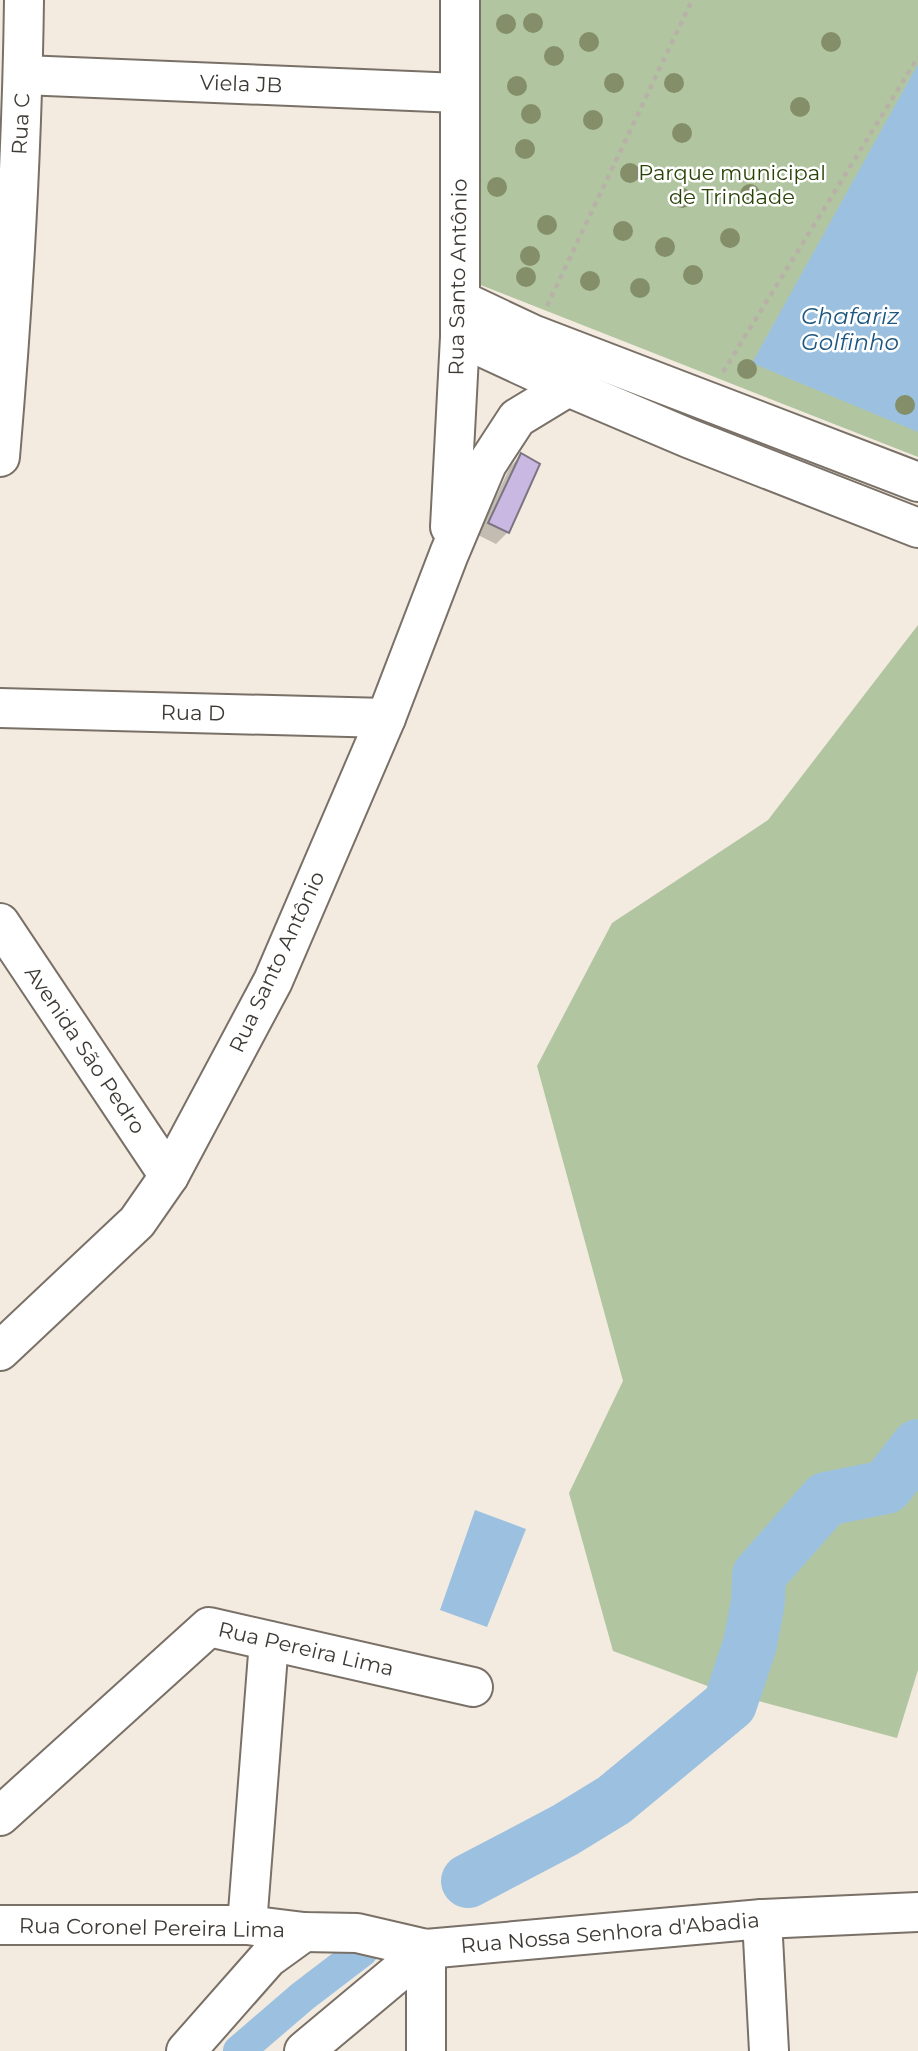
<svg xmlns="http://www.w3.org/2000/svg" width="918" height="2051" font-family="Montserrat,sans-serif">
<style>
.green{fill:#b1c6a0}
.water{fill:#9cc1e0}
.shadow{fill:#0003}
.lines{fill:none;stroke-linecap:round;stroke-linejoin:round}
.canal{stroke:#9cc1e0;stroke-width:32}
.river{stroke:#9cc1e0;stroke-width:54}
.building{fill:#c9b8e1;stroke:#7a7581;stroke-width:2}
.minor-casing{stroke:#797067;stroke-width:42}
.path{stroke:#b8b1a8;stroke-width:4.5;stroke-dasharray:5 5;stroke-linecap:butt}
.minor{stroke:#fff;stroke-width:38}
.tree{fill:#848f69}
.labels{text-anchor:middle;stroke-width:5;stroke-linejoin:round;paint-order:stroke}
.street-label{font-size:21px;fill:#3d3935;stroke:#fff}
.park-label{font-size:21px;fill:#294307;stroke:#fff}
.water-label{font-size:23px;font-style:italic;fill:#1d5780;stroke:#fff}
</style>
<rect width="100%" height="100%" fill="#f4ebe0"/>
<g class="green">
<polygon points="480,0 918,0 918,457 473,282"/>
<polygon points="918,625 918,1670 897,1738 721,1691 613,1651 569,1493 623,1381 537,1066 612,923 768,820"/>
</g>
<g class="water">
<polygon points="918,64 918,432 752,363"/>
<polygon points="475,1510 526,1529 487,1627 440,1610"/>
</g>
<polygon class="shadow" points="521,455 508,532 496,544 478,535 510,467"/>
<g class="lines">
<polyline class="canal" points="239,2051 303,1996 362,1951"/>
<polyline class="river" points="468,1881 565,1830 614,1800 730,1704 750,1644 758,1602 759,1575 826,1499 886,1487 918,1446"/>
</g>
<polygon class="building" points="521,453 540,464 509,533 488,523"/>
<g class="lines">
<defs>
<g id="minor">
<polyline points="23,75 459,93"/>
<polyline points="460,300 532,334 918,482"/>
<polyline points="460,337 568,387 688,438 918,528"/>
<path d="M0,457C13,305 22,152 24,0"/>
<polyline points="450,527 460,337 460,0"/>
<polyline points="0,708 386,718"/>
<polyline points="0,923 169,1176"/>
<polyline points="0,1351 137,1222 169,1176 273,981 386,718 449,554 487,464 517,418 568,387"/>
<polyline points="0,1816 209,1627 473,1687"/>
<polyline points="762,1919 769,2051"/>
<polyline points="0,1925 247,1925 304,1932 357,1933 426,1949 762,1919 918,1912"/>
<polyline points="247,1925 269,1641"/>
<polyline points="186,2051 268,1958 304,1932"/>
<polyline points="304,2051 426,1949"/>
<polyline points="426,2051 426,1949"/>
</g>
</defs>
<use href="#minor" class="minor-casing"/>
<g class="path">
<polyline points="547,306 692,0"/>
<polyline points="723,372 918,57"/>
</g>
<use href="#minor" class="minor"/>
</g>
<g class="tree">
<circle cx="533" cy="23" r="10"/>
<circle cx="506" cy="24" r="10"/>
<circle cx="589" cy="42" r="10"/>
<circle cx="831" cy="42" r="10"/>
<circle cx="554" cy="56" r="10"/>
<circle cx="614" cy="83" r="10"/>
<circle cx="674" cy="83" r="10"/>
<circle cx="517" cy="86" r="10"/>
<circle cx="800" cy="107" r="10"/>
<circle cx="531" cy="114" r="10"/>
<circle cx="593" cy="120" r="10"/>
<circle cx="682" cy="133" r="10"/>
<circle cx="525" cy="149" r="10"/>
<circle cx="630" cy="173" r="10"/>
<circle cx="497" cy="187" r="10"/>
<circle cx="750" cy="194" r="10"/>
<circle cx="682" cy="198" r="10"/>
<circle cx="547" cy="225" r="10"/>
<circle cx="623" cy="231" r="10"/>
<circle cx="730" cy="238" r="10"/>
<circle cx="665" cy="247" r="10"/>
<circle cx="530" cy="256" r="10"/>
<circle cx="693" cy="275" r="10"/>
<circle cx="526" cy="277" r="10"/>
<circle cx="590" cy="281" r="10"/>
<circle cx="640" cy="288" r="10"/>
<circle cx="747" cy="369" r="10"/>
<circle cx="905" cy="405" r="10"/>
</g>
<g class="labels">
<g class="street-label">
<text transform="translate(241 84) rotate(2)" y="7">Viela JB</text>
<text transform="translate(21 124) rotate(-87)" y="7">Rua C</text>
<text transform="translate(458 277) rotate(-89)" y="7">Rua Santo Antônio</text>
<text transform="translate(193 713) rotate(1)" y="7">Rua D</text>
<text transform="translate(277 962) rotate(-65)" y="7">Rua Santo Antônio</text>
<text transform="translate(85 1050) rotate(56)" y="7">Avenida São Pedro</text>
<text transform="translate(306 1649) rotate(13)" y="7">Rua Pereira Lima</text>
<text transform="translate(152 1928) rotate(1)" y="7">Rua Coronel Pereira Lima</text>
<text transform="translate(610 1933) rotate(-5)" y="7">Rua Nossa Senhora d'Abadia</text>
</g>
<g class="park-label">
<text x="732" y="180">Parque municipal<tspan x="732" dy="24">de Trindade</tspan></text>
</g>
<g class="water-label">
<text x="850" y="324">Chafariz<tspan x="850" dy="26">Golfinho</tspan></text>
</g>
</g>
</svg>
